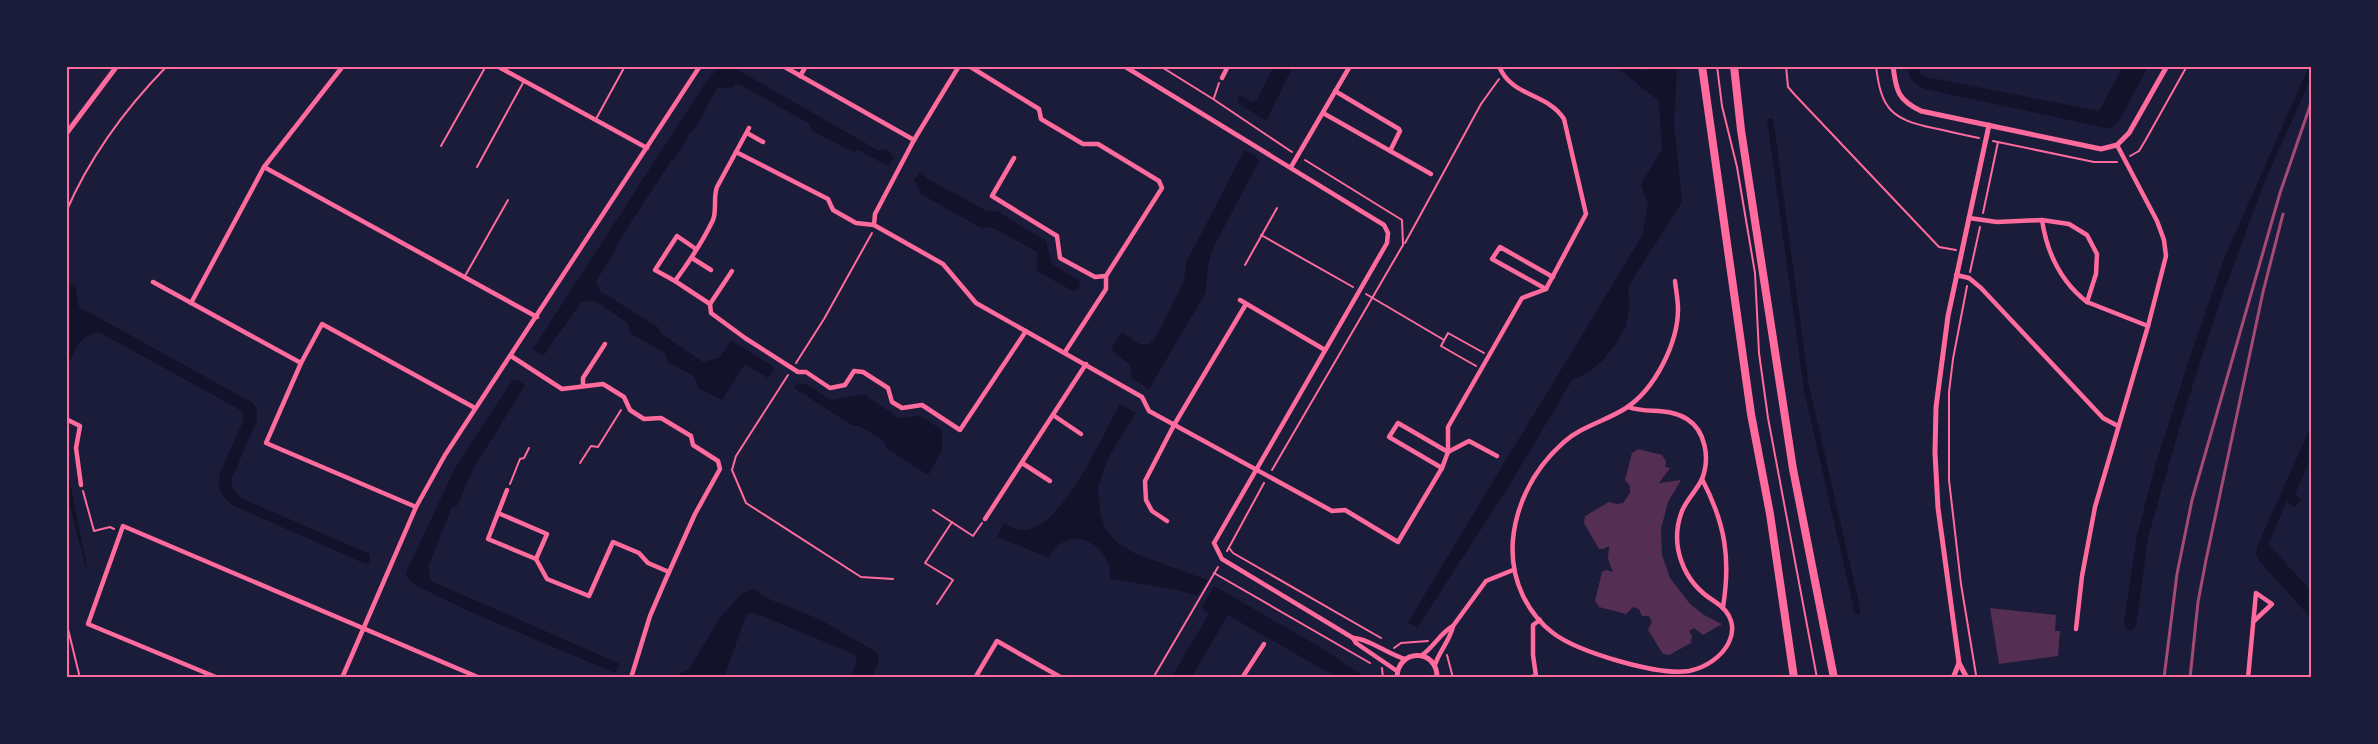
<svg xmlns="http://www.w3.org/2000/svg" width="2378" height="744" font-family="'Asap Condensed',sans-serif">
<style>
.water{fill:#12122b}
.building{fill:#542f53}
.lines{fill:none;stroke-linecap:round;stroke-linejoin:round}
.path{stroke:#ff6b9d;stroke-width:2}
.service{stroke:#ff6b9d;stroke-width:2}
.minor{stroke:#ff6b9d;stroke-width:4.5}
.tertiary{stroke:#ff6b9d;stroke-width:5}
.trunk{stroke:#ff6b9d;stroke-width:8}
.rail{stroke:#a44b75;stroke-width:3}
.neatline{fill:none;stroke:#ff6b9d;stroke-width:2}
</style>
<rect width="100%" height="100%" fill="#1b1b3a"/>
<g class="water">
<polygon points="726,66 731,66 879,151 887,149 894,158 889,165 884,164 859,150 853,152 811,130 810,124 741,85 734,84 734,87 717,88 696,127 689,134 674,160 671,161 616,245 617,248 596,281 600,291 659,328 660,333 703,362 719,358 731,340 775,368 768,378 745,364 722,400 698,388 694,376 668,362 665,353 630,333 628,323 594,300 581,302 543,356 533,349 706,82 717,69"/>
<polygon points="1274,66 1293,66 1266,121 1237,102 1240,95 1252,102 1257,100"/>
<polygon points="1615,66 1636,66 1642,71 1659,68 1660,66 1677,66 1674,125 1682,202 1628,287 1629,307 1626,326 1616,344 1602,361 1589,372 1572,380 1505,492 1417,628 1408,622 1642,236 1648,205 1641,184 1662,150 1659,101"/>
<path d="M1908,66H1919L1920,74L1926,77L2099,111L2123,66H2148L2121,118L2113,127L2106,128L1930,90C1915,86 1909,81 1908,66Z"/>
<polygon points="2309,66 2312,66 2312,76 2265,181 2221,299 2184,412 2148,537 2136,626 2130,631 2126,628 2124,622 2137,536 2155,466 2191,354 2224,259"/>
<polygon points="1773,118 1809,386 1860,608 1860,613 1855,614 1804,390 1767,119"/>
<polygon points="1244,151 1253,154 1259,161 1212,250 1208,265 1206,292 1149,389 1132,378 1130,365 1112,350 1112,346 1122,332 1141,345 1149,344 1156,337 1184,281 1186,263"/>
<polygon points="920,172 928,179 986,211 997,211 1046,241 1052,264 1081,282 1078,288 1073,291 1037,271 1037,252 992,227 981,228 921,194 917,183 914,180"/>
<path d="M67,285H75L79,307L253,403L257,410V420L232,478C230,493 240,497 252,503L370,554V561L366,564L234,506C221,497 217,489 220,473L244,419L242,411L99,332C79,334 75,352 66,368Z"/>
<polygon points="518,380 525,385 472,471 457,506 452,507 428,567 431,581 620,664 615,673 473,613 415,585 407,577 406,573 455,468 512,381"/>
<polygon points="797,383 806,384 831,400 863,394 899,418 920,416 942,430 942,451 928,475 886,448 885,442 860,426 853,426 794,388"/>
<path d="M1120,404L1136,413L1109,456L1098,486L1100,513L1105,528L1115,541L1134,553L1207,580L1198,596L1174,589L1110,579C1113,556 1089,532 1066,541C1058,544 1053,551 1048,557L997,537L1004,523C1011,527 1018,531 1026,530C1063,526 1103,435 1120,404Z"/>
<polygon points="2312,424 2312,455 2295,494 2301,501 2294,507 2287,501 2268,544 2312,592 2312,619 2260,562 2256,554 2257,547"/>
<polygon points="66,463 87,567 86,568 66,491"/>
<polygon points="1214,586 1323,649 1366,678 1338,678 1228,615 1191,678 1171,678 1209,614 1202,607"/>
<path d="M754,589L764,597L819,619L876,652L879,659L872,678H851L857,661L854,654L752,612L746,615L724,678H672L689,669L724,612L726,613C734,601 740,592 754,589Z"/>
</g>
<g class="building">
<polygon points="1638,449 1662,455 1666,461 1665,467 1670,468 1659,483 1681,480 1668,502 1661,529 1662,555 1670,578 1690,604 1704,615 1722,624 1703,635 1694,628 1689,631 1692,636 1691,643 1669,655 1663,654 1648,630 1652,622 1649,616 1642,616 1639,609 1633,607 1626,614 1599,607 1595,601 1602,572 1606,570 1613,572 1608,559 1609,546 1603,549 1599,549 1584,523 1585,516 1609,502 1617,504 1623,503 1630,493 1630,486 1625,480 1632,453"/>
<polygon points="1990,608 2056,615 2055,631 2060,631 2058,656 1999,664"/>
</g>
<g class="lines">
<g class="path">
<polyline points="1160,66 1213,99 1292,152"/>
<polyline points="1786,66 1788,87 1795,95 1939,247 1956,250"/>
<path d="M1876,66C1881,109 1891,119 1933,128C1948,131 1963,135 1979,138"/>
<polyline points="1214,98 1219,83"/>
<polyline points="1993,141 2094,162 2117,162"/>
<polyline points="2130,156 2139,151 2145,141 2187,66"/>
<path d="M66,212C90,156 124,110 167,66"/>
<polyline points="1983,213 1998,142"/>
<polyline points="1261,235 1353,287"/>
<polyline points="1405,243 1481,104 1499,79"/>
<polyline points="1245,265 1277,208"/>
<polyline points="1970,272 1980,227"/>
<polyline points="1967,286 1953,359 1949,392 1949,480 1961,584 1976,675"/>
<polyline points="1366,294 1444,340"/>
<polyline points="796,363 824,319 872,233"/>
<polyline points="1476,366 1441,346 1448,333 1484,353"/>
<polyline points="580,463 591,446 598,447 621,410"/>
<polyline points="732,470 736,456 788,375"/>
<polyline points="732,470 746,503 861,577 893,579"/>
<polyline points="1272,470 1403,245 1402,220 1305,160"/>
<polyline points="510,484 520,459 524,458 529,448"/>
<polyline points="83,491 94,531 110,527 114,529"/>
<polyline points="933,510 973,536 982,523"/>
<polyline points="1229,548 1233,553 1381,638"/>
<polyline points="1227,551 1264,483"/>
<polyline points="1214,573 1370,663"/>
<polyline points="937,604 953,580 925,563 952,522"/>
<polyline points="66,621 80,678"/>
<polyline points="1394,648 1401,643 1428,641"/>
<polyline points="1447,655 1453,678"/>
<polyline points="1382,668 1383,678"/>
<polyline points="1153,678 1218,567"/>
</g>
<g class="service">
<polyline points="1717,66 1722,106 1737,167 1755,273 1759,353 1768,418 1817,678"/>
<polyline points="596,119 625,66"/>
<polyline points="441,146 486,66"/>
<polyline points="477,167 524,81"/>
<polyline points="465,276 508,200"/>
<polyline points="2052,678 2093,678"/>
</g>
<g class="minor">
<polyline points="497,66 647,148"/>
<polyline points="783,66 914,140 959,66"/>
<polyline points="969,66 1039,109 1041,119 1083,144 1098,144 1159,181 1162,188 1106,276 1106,289 1065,352"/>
<polyline points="1124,66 1384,225 1388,233 1387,243 1214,543 1222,559 1353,638 1356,643 1397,671"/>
<polyline points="800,76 806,66"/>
<polyline points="1222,78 1228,66"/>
<polyline points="1335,91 1399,129 1400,131 1390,151"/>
<polyline points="1323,113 1431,174"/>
<path d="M749,128L717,187C713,197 717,210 713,220C703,241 689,262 675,281L710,304L711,313L745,338L798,372H806L830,388L845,385L854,371L863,372L888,388L892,402L902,408L922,405L960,430L1026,331"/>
<polyline points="747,133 763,142"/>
<path d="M914,140L875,214L874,225L943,264L976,303L1142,397L1149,411L1332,511L1345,510L1398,542L1442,468L1448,452V427L1522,298L1546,289L1586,214L1564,119C1548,93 1511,97 1499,66"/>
<polyline points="736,152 828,199 833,210 856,223 874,225"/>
<polyline points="1014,158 992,196 1057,236 1060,258 1095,277 1106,276"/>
<polyline points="264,167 537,317"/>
<polyline points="1291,167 1350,66"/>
<polyline points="1969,218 1997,222 2042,220 2069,224 2087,235 2097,254 2096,274 2087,302 2148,326"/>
<path d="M2042,220C2047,253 2060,281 2087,302"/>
<polyline points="692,258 711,270"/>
<polyline points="1956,275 1969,278 1981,288 2103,418 2118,426"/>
<polyline points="675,281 655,270 677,236 696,249"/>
<polyline points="153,282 301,363"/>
<polyline points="1546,289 1492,259 1500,247 1553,277"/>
<polyline points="1240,300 1325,350"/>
<polyline points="191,303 264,167 343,66"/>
<polyline points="710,304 732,271"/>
<polyline points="511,356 562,389 603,384 624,397 630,410 644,419 661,418 691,436 693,445 718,461 720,469 695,514 665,581 650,616 631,678"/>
<polyline points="583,386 583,378 605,344"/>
<path d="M1628,407C1648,414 1668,407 1687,419C1706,431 1710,459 1702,479C1697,490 1687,499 1682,511C1669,545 1683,582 1714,601C1752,625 1724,664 1689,671C1658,676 1578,652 1553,633C1541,624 1530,610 1523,596C1498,543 1521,480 1564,442C1582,426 1606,421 1626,408C1655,389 1678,343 1678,309C1678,300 1676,290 1675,281"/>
<polyline points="1053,415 1081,434"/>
<polyline points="66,419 80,426 76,448 81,485"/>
<polyline points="1022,463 1050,481"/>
<polyline points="1442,468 1389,437 1398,423 1448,452 1469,441 1497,456"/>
<path d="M1702,479C1725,523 1731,558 1723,607"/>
<polyline points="507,490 488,539 536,559 547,579 589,596 613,542 639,553 648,563 669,572"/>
<polyline points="416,507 266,443 301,363 322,324 475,408"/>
<polyline points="498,513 547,534 536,559"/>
<polyline points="985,519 1086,364"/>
<polyline points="1167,521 1152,511 1146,500 1145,481 1174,425 1246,304"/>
<polyline points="2076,629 2082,576 2095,507 2148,326 2166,256 2164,240 2157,221 2117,145"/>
<path d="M1353,638C1368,638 1389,655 1405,659"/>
<path d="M1422,655C1434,647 1440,633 1453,626L1486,581L1513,570"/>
<path d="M1435,665C1439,651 1450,641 1453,626"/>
<polyline points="218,678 88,624 123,526 480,678"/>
<polyline points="342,678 416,507 445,455 700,66"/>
<polyline points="975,678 997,641 1062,678"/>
<polyline points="1242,678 1264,644"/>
<polyline points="1528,678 1536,676 1533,655 1533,625 1540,620"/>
<polyline points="2248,678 2256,593 2272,604 2253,622"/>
</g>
<g class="tertiary">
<path d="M1893,66C1896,91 1898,100 1921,111L2101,149L2117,145L2129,133L2167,66"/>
<polyline points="66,134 117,66"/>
<path d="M1397,678C1397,648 1438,648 1437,678"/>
<polyline points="1953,678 1959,663"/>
<polyline points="1967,678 1959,663 1938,508 1935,453 1936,407 1948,316 1989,125"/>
</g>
<g class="trunk">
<polyline points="1702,66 1751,414 1770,514 1794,678"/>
<polyline points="1734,66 1741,130 1793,469 1834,678"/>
</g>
<g class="rail">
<polyline points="2164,678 2177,574 2192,500 2280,193 2312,100"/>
<polyline points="2190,678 2198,602 2206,560 2263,292 2283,214"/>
</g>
</g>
<rect width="2378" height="744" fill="none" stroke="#1b1b3a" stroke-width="135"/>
<rect x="68" y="68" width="2242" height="608" class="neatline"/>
</svg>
